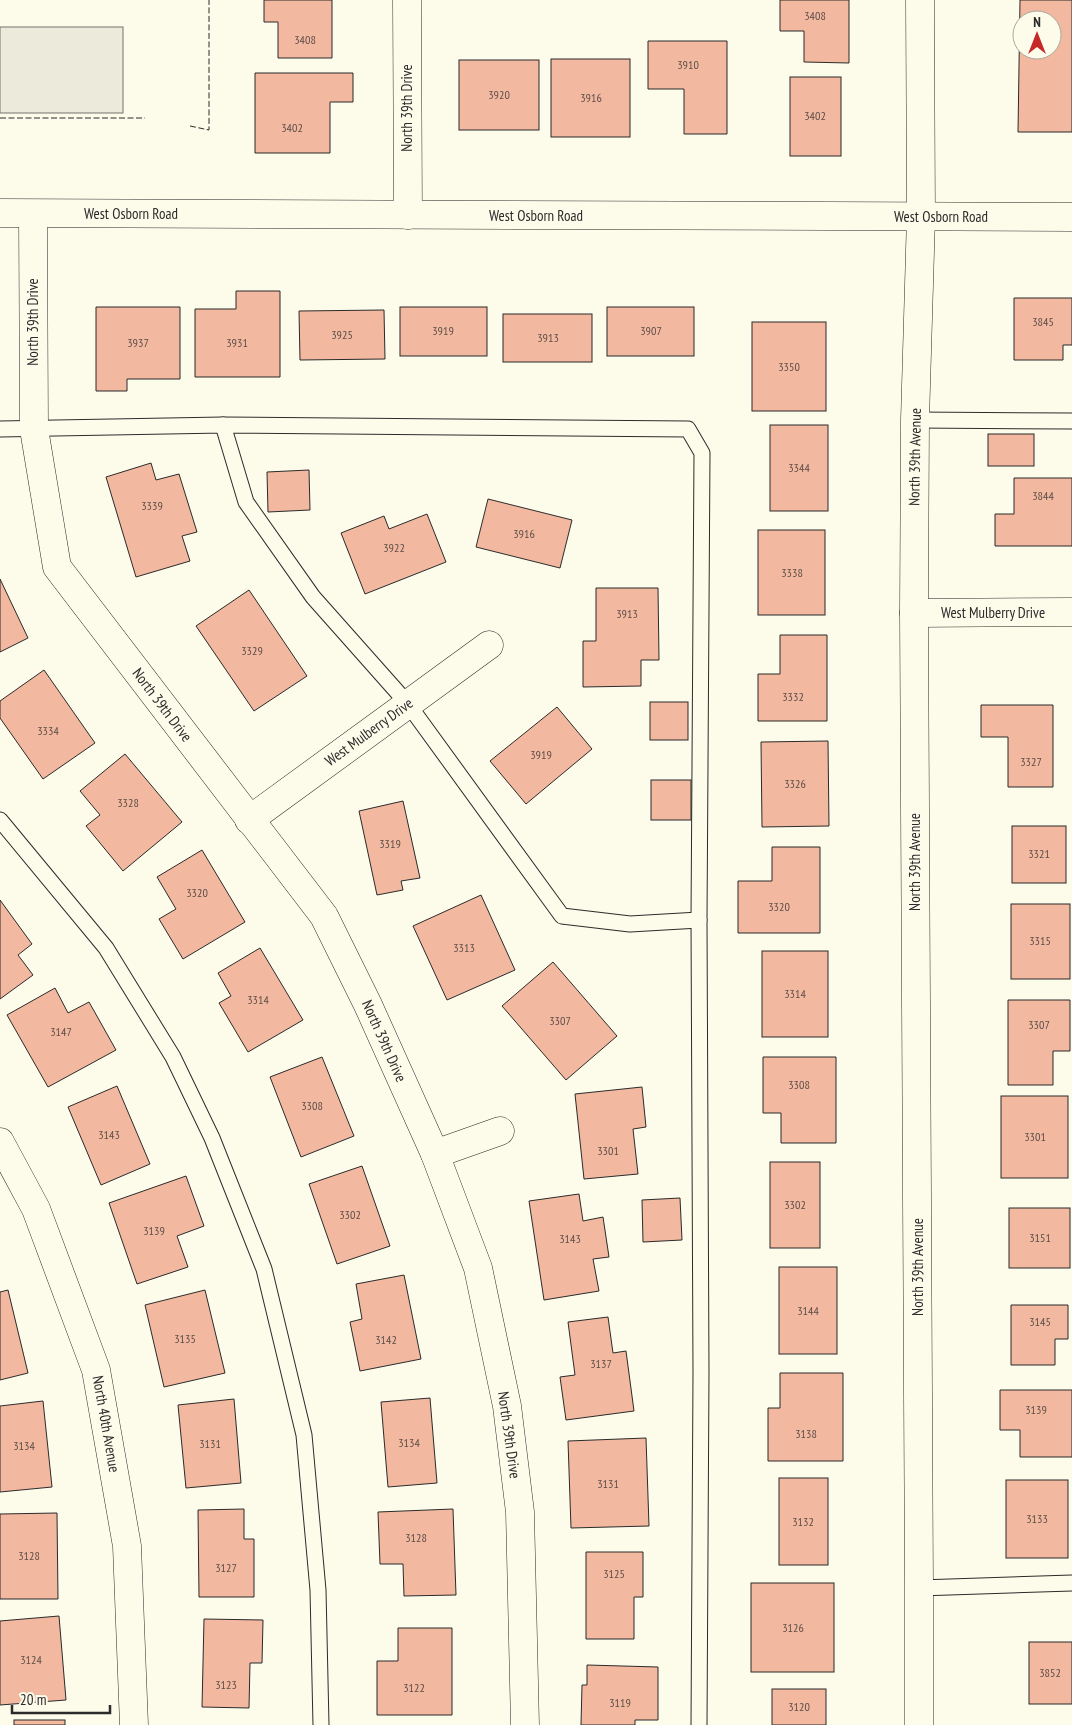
<svg xmlns="http://www.w3.org/2000/svg" width="1072" height="1725" font-family="'PT Sans Narrow',sans-serif">
<style>
.parking{fill:#eceadb;stroke:#74746e}
.building{fill:#f2b8a0;stroke:#2b2b2b;fill-rule:evenodd}
.lines{fill:none;stroke-linecap:round;stroke-linejoin:round}
.service-casing{stroke:#2b2b2b;stroke-width:17}
.minor-casing{stroke:#2b2b2b;stroke-width:29}
.tertiary-casing{stroke:#2b2b2b;stroke-width:29}
.service{stroke:#fdfbea;stroke-width:15}
.minor{stroke:#fdfbea;stroke-width:28}
.tertiary{stroke:#fdfbea;stroke-width:28}
.fence{stroke:#2b2b2b;stroke-width:1;stroke-dasharray:6 2.5;stroke-linecap:butt}
.labels{text-anchor:middle;stroke-width:4;stroke-linejoin:round;paint-order:stroke}
.number-label{font-size:12px;fill:#5d4e48}
.street-label{font-size:15px;fill:#2b2b2b;stroke:#fdfbea}
</style>
<rect width="100%" height="100%" fill="#fdfbea"/>
<rect class="parking" x="0" y="27" width="123" height="86"/>
<g class="building">
<polygon points="264,0 332,0 332,58 278,58 278,22 264,22"/>
<polygon points="780,0 849,0 849,63 804,62 804,31 780,31"/>
<path d="M1020,0H1072V132H1018ZM1022,20H1052V50H1022Z"/>
<polygon points="648,41 727,41 727,134 684,134 684,89 648,89"/>
<rect x="551" y="59" width="79" height="78"/>
<rect x="459" y="60" width="80" height="70"/>
<polygon points="255,73 353,73 353,102 330,102 330,153 255,153"/>
<rect x="790" y="77" width="51" height="79"/>
<polygon points="236,291 280,291 280,377 195,377 195,309 236,309"/>
<polygon points="1014,298 1072,298 1072,345 1063,345 1063,360 1014,360"/>
<polygon points="96,307 180,307 180,379 127,379 127,391 96,391"/>
<rect x="400" y="307" width="87" height="49"/>
<rect x="607" y="307" width="87" height="49"/>
<polygon points="384,310 385,359 300,360 299,311"/>
<rect x="503" y="314" width="89" height="48"/>
<rect x="752" y="322" width="74" height="89"/>
<rect x="770" y="425" width="58" height="86"/>
<rect x="988" y="434" width="46" height="32"/>
<polygon points="151,463 156,480 179,474 197,532 182,536 190,561 136,577 106,477"/>
<polygon points="309,470 310,510 268,512 267,472"/>
<polygon points="1014,478 1072,478 1072,546 995,546 995,514 1014,514"/>
<polygon points="488,499 572,520 560,568 476,547"/>
<polygon points="427,514 446,562 365,594 341,533 384,516 389,529"/>
<rect x="758" y="530" width="67" height="85"/>
<polygon points="0,579 28,638 0,652"/>
<polygon points="596,588 658,588 659,660 641,660 641,686 583,687 583,641 596,641"/>
<polygon points="249,590 307,676 254,711 196,626"/>
<polygon points="780,635 827,635 827,721 758,721 758,674 780,674"/>
<polygon points="44,670 95,743 43,779 0,718 0,701"/>
<rect x="650" y="702" width="38" height="38"/>
<polygon points="981,705 1053,705 1053,787 1008,787 1008,737 981,737"/>
<polygon points="557,707 592,749 526,804 490,761"/>
<polygon points="828,741 829,826 762,827 761,742"/>
<polygon points="125,754 182,822 123,871 86,826 100,815 80,791"/>
<rect x="651" y="780" width="40" height="40"/>
<polygon points="403,801 420,878 401,881 403,890 377,895 359,811"/>
<rect x="1012" y="826" width="54" height="57"/>
<polygon points="772,847 820,847 820,933 738,933 738,881 772,881"/>
<polygon points="202,850 245,922 183,959 159,919 176,909 157,877"/>
<polygon points="481,895 515,970 447,1000 413,926"/>
<polygon points="0,900 32,944 18,955 33,975 0,999"/>
<rect x="1011" y="904" width="59" height="75"/>
<polygon points="260,948 303,1020 248,1052 219,1003 231,996 218,973"/>
<rect x="762" y="951" width="66" height="86"/>
<polygon points="553,962 617,1036 566,1080 502,1006"/>
<polygon points="55,988 68,1013 89,1002 116,1050 48,1087 7,1015"/>
<polygon points="1008,1000 1070,1000 1070,1051 1053,1051 1053,1085 1008,1085"/>
<polygon points="322,1057 354,1136 301,1157 270,1077"/>
<polygon points="763,1057 836,1057 836,1143 781,1143 781,1113 763,1113"/>
<polygon points="117,1086 150,1164 101,1185 68,1107"/>
<polygon points="642,1087 646,1127 633,1129 638,1174 584,1179 575,1094"/>
<rect x="1001" y="1096" width="67" height="82"/>
<rect x="770" y="1162" width="50" height="86"/>
<polygon points="362,1166 390,1246 337,1264 309,1184"/>
<polygon points="186,1176 204,1226 177,1236 188,1267 137,1284 109,1203"/>
<polygon points="579,1194 583,1221 603,1217 609,1257 593,1259 599,1291 544,1300 529,1201"/>
<polygon points="680,1198 682,1240 643,1242 642,1200"/>
<rect x="1009" y="1208" width="61" height="60"/>
<rect x="779" y="1267" width="58" height="87"/>
<polygon points="404,1275 421,1359 360,1371 350,1322 362,1319 356,1284"/>
<polygon points="8,1290 28,1373 0,1380 0,1292"/>
<polygon points="205,1290 225,1373 164,1387 145,1305"/>
<polygon points="1011,1305 1068,1305 1068,1339 1055,1339 1055,1365 1011,1365"/>
<polygon points="608,1317 613,1353 626,1351 634,1411 566,1420 560,1377 575,1375 568,1322"/>
<polygon points="780,1373 843,1373 843,1461 768,1461 768,1408 780,1408"/>
<polygon points="1000,1390 1072,1390 1072,1457 1020,1457 1020,1430 1000,1430"/>
<polygon points="430,1398 437,1483 388,1487 381,1402"/>
<polygon points="234,1399 241,1483 186,1488 178,1405"/>
<polygon points="43,1401 52,1487 0,1492 0,1406"/>
<polygon points="646,1438 649,1526 571,1528 568,1441"/>
<rect x="779" y="1478" width="49" height="87"/>
<rect x="1006" y="1480" width="62" height="78"/>
<polygon points="244,1509 244,1539 254,1539 254,1597 199,1597 198,1510"/>
<polygon points="453,1509 456,1595 404,1596 403,1564 380,1564 378,1512"/>
<polygon points="57,1513 58,1599 0,1599 0,1514"/>
<polygon points="586,1552 643,1552 643,1597 634,1597 634,1639 586,1639"/>
<rect x="751" y="1583" width="83" height="89"/>
<polygon points="59,1616 66,1700 0,1705 0,1621"/>
<polygon points="204,1619 263,1620 262,1663 250,1663 249,1708 202,1707"/>
<polygon points="398,1628 452,1628 452,1715 377,1715 377,1661 398,1661"/>
<rect x="1029" y="1642" width="43" height="62"/>
<polygon points="587,1665 658,1667 658,1720 635,1720 635,1725 581,1725 582,1685 587,1685"/>
<rect x="772" y="1689" width="54" height="36"/>
<rect x="14" y="1720" width="51" height="5"/>
</g>
<g class="lines">
<defs>
<g id="service">
<polyline points="915,420 1072,421"/>
<polyline points="223,425 246,502 313,597 408,704 562,916 630,924 699,920"/>
<polyline points="0,429 223,425 688,429 702,453 699,920 701,1373 699,1725"/>
<polyline points="0,820 106,948 173,1057 212,1138 264,1269 304,1435 318,1590 321,1725"/>
<polyline points="919,1588 1072,1583"/>
</g>
<g id="minor">
<polyline points="407,0 408,215"/>
<polyline points="33,214 34,429 57,567 324,916 368,1005 435,1154 478,1268 507,1406 520,1512 525,1725"/>
<polyline points="914,613 1072,612"/>
<polyline points="249,820 489,645"/>
<polyline points="0,1142 36,1209 96,1370 127,1546 134,1725"/>
<polyline points="435,1154 500,1131"/>
</g>
<g id="tertiary">
<polyline points="0,213 1072,217"/>
<polyline points="919,1725 919,1588 914,613 915,420 921,217 920,0"/>
</g>
</defs>
<use href="#service" class="service-casing"/>
<use href="#minor" class="minor-casing"/>
<use href="#tertiary" class="tertiary-casing"/>
<use href="#service" class="service"/>
<use href="#minor" class="minor"/>
<use href="#tertiary" class="tertiary"/>
<g class="fence">
<polyline points="0,118 145,118"/>
<polyline points="190,126 209,130 209,0"/>
</g>
</g>
<g class="labels">
<g class="number-label">
<text x="815" y="20">3408</text>
<text x="305" y="44">3408</text>
<text x="688" y="69">3910</text>
<text x="499" y="99">3920</text>
<text x="591" y="102">3916</text>
<text x="815" y="120">3402</text>
<text x="292" y="132">3402</text>
<text x="1043" y="326">3845</text>
<text x="443" y="335">3919</text>
<text x="651" y="335">3907</text>
<text x="342" y="339">3925</text>
<text x="548" y="342">3913</text>
<text x="138" y="347">3937</text>
<text x="237" y="347">3931</text>
<text x="789" y="371">3350</text>
<text x="799" y="472">3344</text>
<text x="1043" y="500">3844</text>
<text x="152" y="510">3339</text>
<text x="524" y="538">3916</text>
<text x="394" y="552">3922</text>
<text x="792" y="577">3338</text>
<text x="627" y="618">3913</text>
<text x="252" y="655">3329</text>
<text x="793" y="701">3332</text>
<text x="48" y="735">3334</text>
<text x="541" y="759">3919</text>
<text x="1031" y="766">3327</text>
<text x="795" y="788">3326</text>
<text x="128" y="807">3328</text>
<text x="390" y="848">3319</text>
<text x="1039" y="858">3321</text>
<text x="197" y="897">3320</text>
<text x="779" y="911">3320</text>
<text x="1040" y="945">3315</text>
<text x="464" y="952">3313</text>
<text x="795" y="998">3314</text>
<text x="258" y="1004">3314</text>
<text x="560" y="1025">3307</text>
<text x="1039" y="1029">3307</text>
<text x="61" y="1036">3147</text>
<text x="799" y="1089">3308</text>
<text x="312" y="1110">3308</text>
<text x="109" y="1139">3143</text>
<text x="1035" y="1141">3301</text>
<text x="608" y="1155">3301</text>
<text x="795" y="1209">3302</text>
<text x="350" y="1219">3302</text>
<text x="154" y="1235">3139</text>
<text x="1040" y="1242">3151</text>
<text x="570" y="1243">3143</text>
<text x="808" y="1315">3144</text>
<text x="1040" y="1326">3145</text>
<text x="185" y="1343">3135</text>
<text x="386" y="1344">3142</text>
<text x="601" y="1368">3137</text>
<text x="1036" y="1414">3139</text>
<text x="806" y="1438">3138</text>
<text x="409" y="1447">3134</text>
<text x="210" y="1448">3131</text>
<text x="24" y="1450">3134</text>
<text x="608" y="1488">3131</text>
<text x="1037" y="1523">3133</text>
<text x="803" y="1526">3132</text>
<text x="416" y="1542">3128</text>
<text x="29" y="1560">3128</text>
<text x="226" y="1572">3127</text>
<text x="614" y="1578">3125</text>
<text x="793" y="1632">3126</text>
<text x="31" y="1664">3124</text>
<text x="1050" y="1677">3852</text>
<text x="226" y="1689">3123</text>
<text x="414" y="1692">3122</text>
<text x="620" y="1707">3119</text>
<text x="799" y="1711">3120</text>
</g>
<g class="street-label">
<text transform="translate(407 108) rotate(-90)" y="5">North 39th Drive</text>
<text x="131" y="219">West Osborn Road</text>
<text x="536" y="221">West Osborn Road</text>
<text x="941" y="222">West Osborn Road</text>
<text transform="translate(33 322) rotate(-90)" y="5">North 39th Drive</text>
<text transform="translate(915 457) rotate(-89)" y="5">North 39th Avenue</text>
<text x="993" y="618">West Mulberry Drive</text>
<text transform="translate(162 705) rotate(53)" y="5">North 39th Drive</text>
<text transform="translate(369 732) rotate(-36)" y="5">West Mulberry Drive</text>
<text transform="translate(915 862) rotate(-90)" y="5">North 39th Avenue</text>
<text transform="translate(384 1041) rotate(66)" y="5">North 39th Drive</text>
<text transform="translate(918 1267) rotate(-90)" y="5">North 39th Avenue</text>
<text transform="translate(106 1424) rotate(80)" y="5">North 40th Avenue</text>
<text transform="translate(509 1435) rotate(82)" y="5">North 39th Drive</text>
</g>
</g>
<g transform="translate(1037 35)"><circle r="24" fill="#fdfbea" stroke="#a9a89e"/>
<path d="M0-4L9 19L0 12L-9 19Z" fill="#c62828"/>
<text y="-8" font-size="14" font-weight="bold" text-anchor="middle" fill="#2b2b2b">N</text>
</g>
<path d="M12 1705v8h98v-8" fill="none" stroke="#2b2b2b" stroke-width="2.5"/>
<text x="20" y="1705" font-size="15" fill="#2b2b2b" stroke="#fdfbea" stroke-width="4" paint-order="stroke">20 m</text>
</svg>
